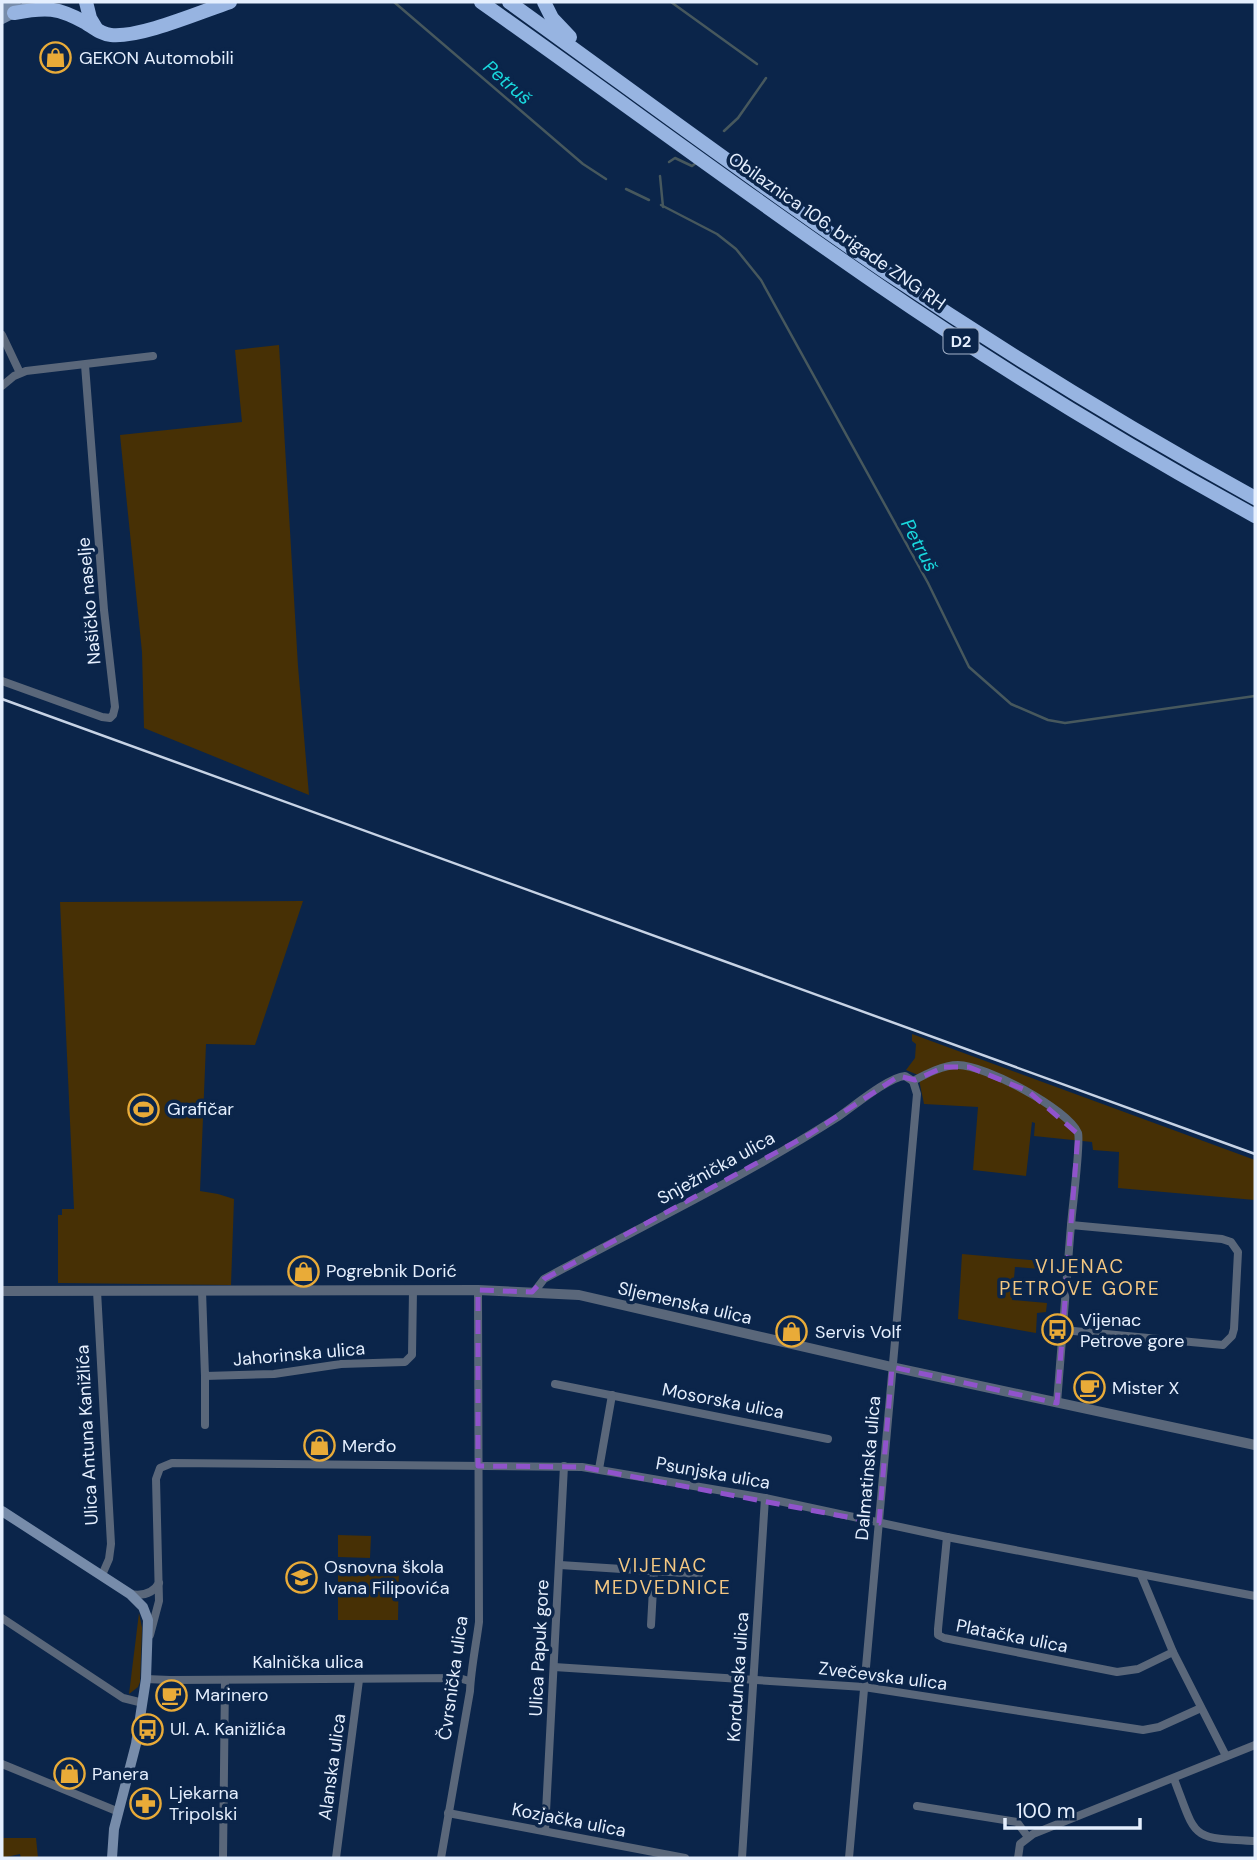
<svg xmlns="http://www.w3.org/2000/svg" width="1257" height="1860" font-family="'DM Sans',sans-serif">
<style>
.green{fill:#473005}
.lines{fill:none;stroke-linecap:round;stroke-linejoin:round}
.stream{stroke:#47585d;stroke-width:2.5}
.minor{stroke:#5a677a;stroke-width:8}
.tertiary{stroke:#5a677a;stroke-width:10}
.secondary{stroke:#778caa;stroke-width:10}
.trunk{stroke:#97b4e1;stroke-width:14}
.rail{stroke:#c7d3e5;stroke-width:2.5}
.marked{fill:none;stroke:#9053cc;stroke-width:5;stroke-dasharray:14 9;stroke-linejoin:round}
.labels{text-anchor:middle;stroke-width:7;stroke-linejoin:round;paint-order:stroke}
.shield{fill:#0b254a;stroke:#a4b2c8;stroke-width:2}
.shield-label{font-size:16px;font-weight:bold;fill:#e5effe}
.poi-label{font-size:18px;fill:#e5effe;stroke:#0b254a;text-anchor:start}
.street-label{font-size:18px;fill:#e5effe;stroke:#0b254a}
.water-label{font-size:19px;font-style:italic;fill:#19d8dd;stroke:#0b254a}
.neighbourhood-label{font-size:19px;letter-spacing:2px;fill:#f3c782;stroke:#0b254a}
</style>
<rect width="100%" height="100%" fill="#0b254a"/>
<g class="green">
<polygon points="279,345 298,666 309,795 144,728 142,652 120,435 242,422 235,350"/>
<polygon points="303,901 255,1045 206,1044 200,1191 218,1194 234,1199 231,1285 58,1283 58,1215 62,1215 62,1209 74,1209 60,902"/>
<polygon points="912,1034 1255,1160 1255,1200 1118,1188 1119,1152 1093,1150 1092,1142 1034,1136 1035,1123 1032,1122 1026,1176 973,1170 978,1107 924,1104 918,1075 906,1070 915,1058 916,1044 912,1041"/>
<polygon points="962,1254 1053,1262 1052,1270 1015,1267 1012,1300 1047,1303 1046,1312 1037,1313 1036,1333 958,1319"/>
<polygon points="338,1535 371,1536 370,1558 338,1557"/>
<polygon points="338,1562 399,1563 398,1620 338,1620"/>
<polygon points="139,1613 142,1628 140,1682 138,1687 129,1694"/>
<polygon points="2,1838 36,1838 38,1858 21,1858 20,1854 2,1858"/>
</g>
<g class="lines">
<g class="stream">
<polyline points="394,2 583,164 606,179"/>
<polyline points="671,2 757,64"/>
<polyline points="724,131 738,118 766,78"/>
<polyline points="669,162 675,158 692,166 696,163"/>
<polyline points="660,176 663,207"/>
<polyline points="626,189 649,200"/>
<polyline points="661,205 717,234 736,249 761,280 928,583 969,667 1011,704 1048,720 1065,723 1255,696"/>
</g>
<g class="minor">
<polyline points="2,335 20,373"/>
<polyline points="2,386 14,376 26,371 153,356"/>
<polyline points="2,681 102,717 110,718 113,715 115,707 104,610 85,365"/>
<path d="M913,1081C926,1074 943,1065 958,1065C985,1065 1068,1109 1078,1133C1081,1142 1072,1210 1071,1225"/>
<polyline points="97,1291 111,1544 109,1559 102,1575"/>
<polyline points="202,1291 205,1376 274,1374 341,1364 405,1362 412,1355 413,1290"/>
<path d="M534,1292L544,1279C642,1226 744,1177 838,1117C854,1106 889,1077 905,1076L913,1081"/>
<polyline points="205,1376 205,1425"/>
<polyline points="555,1384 828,1439"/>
<path d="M1057,1403C1062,1343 1066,1284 1071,1225L1222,1239L1231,1242L1238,1252L1234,1329L1232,1336L1223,1345L1063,1330"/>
<polyline points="599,1469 612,1395"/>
<polyline points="947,1537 938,1629 938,1635 944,1638 1117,1672 1138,1669 1173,1652"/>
<polyline points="560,1565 699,1574"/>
<polyline points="1141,1575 1173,1652 1226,1756"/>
<path d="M130,1594C142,1596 153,1594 159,1583"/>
<polyline points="2,1618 123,1698 143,1703"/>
<polyline points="651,1625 654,1571"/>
<polyline points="150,1635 159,1601 156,1479 160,1468 172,1463 582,1467 765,1498 947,1537 1255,1596"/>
<polyline points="554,1667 864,1687 1143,1730 1159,1727 1201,1708"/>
<polyline points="146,1679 170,1680 459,1678 469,1681"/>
<polyline points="2,1764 119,1812"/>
<path d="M1174,1779C1197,1839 1189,1838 1255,1841"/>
<polyline points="917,1806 1017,1822 1028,1837"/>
<polyline points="448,1813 685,1858"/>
<polyline points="545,1831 564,1466"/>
<polyline points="223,1858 225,1680"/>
<polyline points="336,1858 359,1680"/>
<path d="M441,1858L470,1691C471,1669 476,1645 479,1622L478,1290"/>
<polyline points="742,1858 765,1498"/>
<polyline points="849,1858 917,1094 913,1081"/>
<polyline points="1018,1858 1020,1844 1033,1834 1255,1745"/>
</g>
<polyline class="tertiary" points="2,1291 478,1290 579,1295 892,1367 1255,1445"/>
<g class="secondary">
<polyline points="2,9 16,2"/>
<polyline points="2,19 35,2"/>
<polyline points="2,1511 130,1594 143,1607 148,1620 146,1679 136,1744 114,1829 112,1858"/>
</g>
<g class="trunk">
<polyline points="86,2 90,18 96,28"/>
<path d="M481,2C613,95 743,192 877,284C999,368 1126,445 1255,516"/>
<path d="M509,2C634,92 757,184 884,271C1004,352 1128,428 1255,498"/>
<polyline points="544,2 552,18 570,37"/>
<path d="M14,13C46,7 58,7 86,23C94,28 101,34 111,35C140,38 200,12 230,2"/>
</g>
<polyline class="rail" points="2,699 1255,1154"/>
</g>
<path class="marked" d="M944,1067H969L1028,1091L1078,1134L1057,1403L892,1367L879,1523L582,1467L478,1466V1290L532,1292L544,1279L810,1134L899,1076L915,1080Z"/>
<defs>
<symbol id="shop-ring" viewBox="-11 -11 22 22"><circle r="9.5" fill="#0b254a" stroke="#e9ab38" stroke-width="1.5"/><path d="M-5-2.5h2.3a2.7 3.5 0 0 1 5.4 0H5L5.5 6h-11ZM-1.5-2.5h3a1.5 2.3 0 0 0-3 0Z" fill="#e9ab38"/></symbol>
<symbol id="stadium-ring" viewBox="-11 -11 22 22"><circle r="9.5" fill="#0b254a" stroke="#e9ab38" stroke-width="1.5"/><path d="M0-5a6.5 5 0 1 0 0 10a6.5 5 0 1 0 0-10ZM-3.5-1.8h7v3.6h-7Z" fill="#e9ab38"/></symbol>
<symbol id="bus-ring" viewBox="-11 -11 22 22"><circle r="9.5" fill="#0b254a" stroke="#e9ab38" stroke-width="1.5"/><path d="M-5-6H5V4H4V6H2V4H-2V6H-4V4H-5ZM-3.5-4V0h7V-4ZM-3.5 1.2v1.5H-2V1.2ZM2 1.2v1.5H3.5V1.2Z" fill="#e9ab38"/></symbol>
<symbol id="cafe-ring" viewBox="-11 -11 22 22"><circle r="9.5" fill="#0b254a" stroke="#e9ab38" stroke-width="1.5"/><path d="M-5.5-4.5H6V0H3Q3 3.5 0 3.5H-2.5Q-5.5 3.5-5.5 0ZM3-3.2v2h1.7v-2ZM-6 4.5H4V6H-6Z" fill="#e9ab38"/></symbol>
<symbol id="school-ring" viewBox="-11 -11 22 22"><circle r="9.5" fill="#0b254a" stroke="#e9ab38" stroke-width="1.5"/><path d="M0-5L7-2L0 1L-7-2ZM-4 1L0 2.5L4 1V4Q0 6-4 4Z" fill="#e9ab38"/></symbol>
<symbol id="pharmacy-ring" viewBox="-11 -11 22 22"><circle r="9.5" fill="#0b254a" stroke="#e9ab38" stroke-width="1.5"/><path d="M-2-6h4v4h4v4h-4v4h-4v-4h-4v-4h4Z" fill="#e9ab38"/></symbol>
</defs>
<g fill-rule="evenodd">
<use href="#shop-ring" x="38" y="40" width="35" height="35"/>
<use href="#stadium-ring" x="126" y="1092" width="35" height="35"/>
<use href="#shop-ring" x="286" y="1254" width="35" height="35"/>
<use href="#bus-ring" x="1040" y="1312" width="35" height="35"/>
<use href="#shop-ring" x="774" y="1314" width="35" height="35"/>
<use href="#cafe-ring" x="1072" y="1370" width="35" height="35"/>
<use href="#shop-ring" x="302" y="1428" width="35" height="35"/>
<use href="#school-ring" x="284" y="1560" width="35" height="35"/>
<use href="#cafe-ring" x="154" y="1678" width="35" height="35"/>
<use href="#bus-ring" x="130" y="1712" width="35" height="35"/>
<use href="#shop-ring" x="52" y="1756" width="35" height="35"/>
<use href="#pharmacy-ring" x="128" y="1786" width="35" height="35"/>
</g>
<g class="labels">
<rect class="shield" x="943.5" y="328.5" width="35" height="25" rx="5"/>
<g class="shield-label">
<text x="961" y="347">D2</text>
</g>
<g class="poi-label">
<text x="79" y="64">GEKON Automobili</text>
<text x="167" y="1115">Grafičar</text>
<text x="326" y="1277">Pogrebnik Dorić</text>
<text x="1080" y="1326">Vijenac<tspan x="1080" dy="21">Petrove gore</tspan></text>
<text x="815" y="1338">Servis Volf</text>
<text x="1112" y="1394">Mister X</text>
<text x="342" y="1452">Merđo</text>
<text x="324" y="1573">Osnovna škola<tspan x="324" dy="21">Ivana Filipovića</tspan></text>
<text x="195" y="1701">Marinero</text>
<text x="170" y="1735">Ul. A. Kanižlića</text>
<text x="92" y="1780">Panera</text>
<text x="169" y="1799">Ljekarna<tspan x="169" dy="21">Tripolski</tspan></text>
</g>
<g class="street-label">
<text transform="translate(837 231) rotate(35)" y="6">Obilaznica 106. brigade ZNG RH</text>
<text transform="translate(89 601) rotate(-95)" y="6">Našičko naselje</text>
<text transform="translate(716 1168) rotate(-29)" y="6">Snježnička ulica</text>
<text transform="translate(685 1303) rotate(13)" y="6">Sljemenska ulica</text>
<text transform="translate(299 1354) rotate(-5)" y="6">Jahorinska ulica</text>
<text transform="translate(723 1401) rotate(11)" y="6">Mosorska ulica</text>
<text transform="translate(87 1435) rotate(-93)" y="6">Ulica Antuna Kanižlića</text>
<text transform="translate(868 1468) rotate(-85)" y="6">Dalmatinska ulica</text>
<text transform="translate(713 1473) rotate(10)" y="6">Psunjska ulica</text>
<text transform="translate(1012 1636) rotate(11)" y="6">Platačka ulica</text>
<text transform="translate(539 1648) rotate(-87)" y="6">Ulica Papuk gore</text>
<text x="308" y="1668">Kalnička ulica</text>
<text transform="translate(883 1676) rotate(7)" y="6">Zvečevska ulica</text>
<text transform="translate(738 1677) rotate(-86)" y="6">Kordunska ulica</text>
<text transform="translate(453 1678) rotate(-82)" y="6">Čvrsnička ulica</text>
<text transform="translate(332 1767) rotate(-82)" y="6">Alanska ulica</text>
<text transform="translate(569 1820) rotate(11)" y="6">Kozjačka ulica</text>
</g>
<g class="water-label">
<text transform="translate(508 82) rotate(41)" y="7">Petruš</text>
<text transform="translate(920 545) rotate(62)" y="7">Petruš</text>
</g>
<g class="neighbourhood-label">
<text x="1080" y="1273">VIJENAC<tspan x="1080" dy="22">PETROVE GORE</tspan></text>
<text x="663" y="1572">VIJENAC<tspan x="663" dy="22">MEDVEDNICE</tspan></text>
</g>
</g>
<rect width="1257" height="1860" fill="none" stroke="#e5effe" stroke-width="7"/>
<path d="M1005 1818v10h135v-10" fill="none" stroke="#e5effe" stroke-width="3.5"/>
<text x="1016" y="1818" font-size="21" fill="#e5effe" stroke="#0b254a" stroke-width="5" paint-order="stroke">100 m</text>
</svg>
